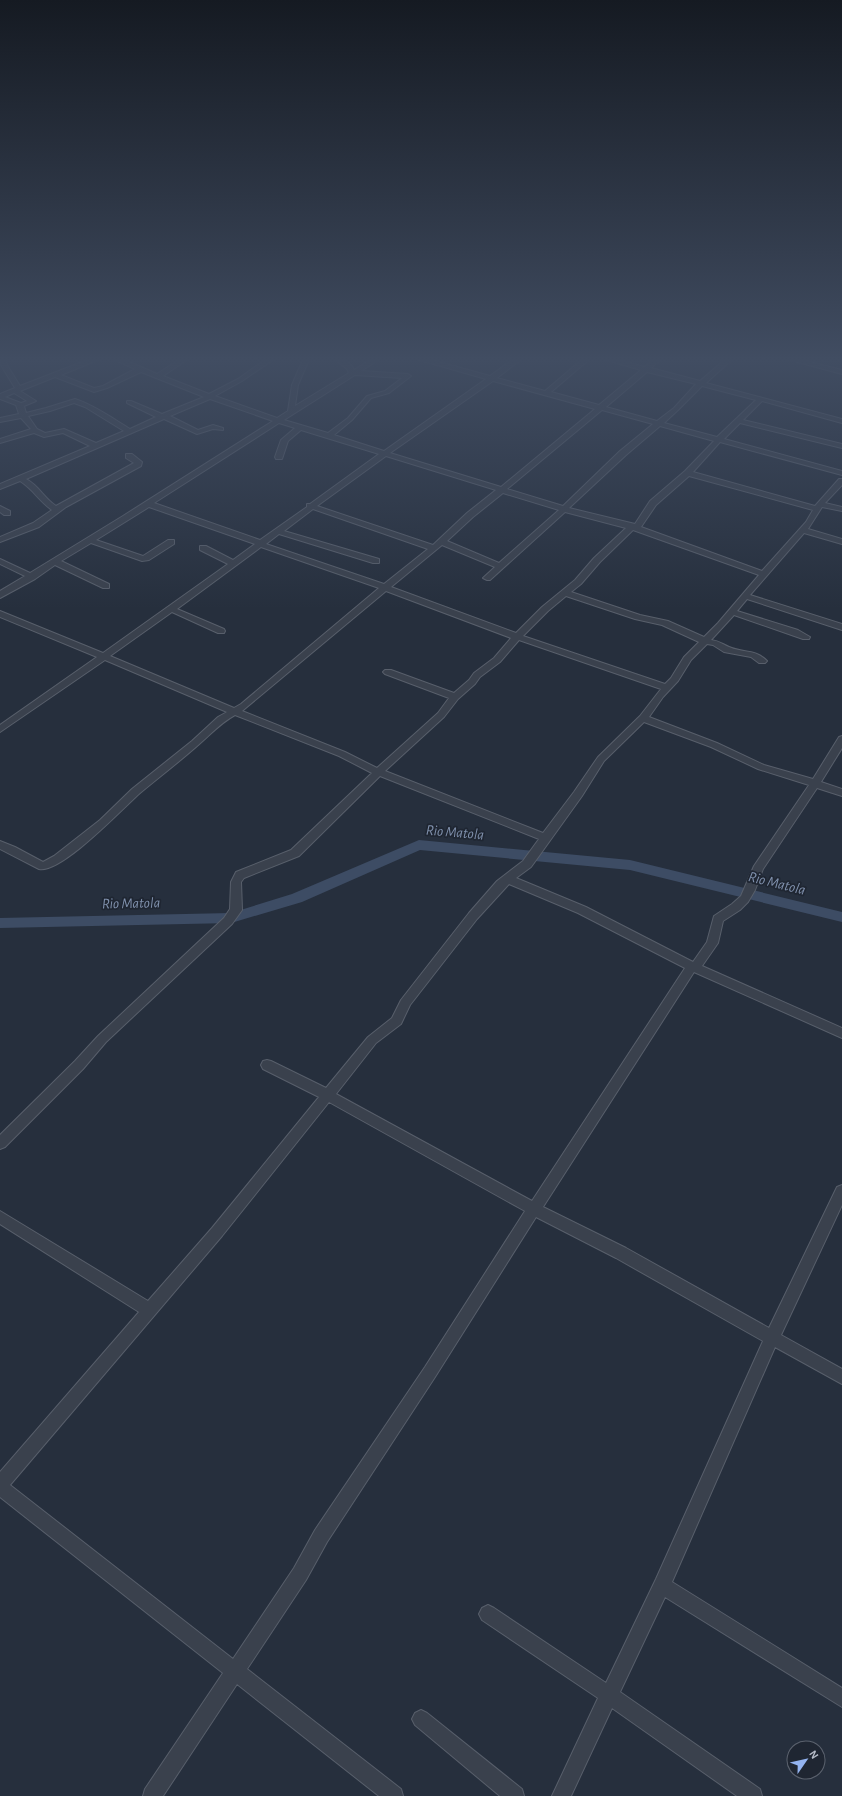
<svg xmlns="http://www.w3.org/2000/svg" width="842" height="1796" font-family="'Alegreya Sans',sans-serif">
<style>
.lines{fill:none;stroke-linecap:round;stroke-linejoin:round}
.river{fill:#3d4c64;fill-rule:evenodd}
.minor-casing{stroke:#585f6b;stroke-width:2}
.minor{fill:#3a414d;fill-rule:evenodd}
.labels{text-anchor:middle;stroke-width:3.5;stroke-linejoin:round;paint-order:stroke}
.water-label{font-size:15px;font-style:italic;fill:#8091ad;stroke:#1f2632}
</style>
<rect width="100%" height="100%" fill="#262f3d"/>
<g class="lines">
<polygon class="river" points="419,840 630,860 842,912 842,922 630,870 420,850 302,902 231,923 0,928 0,918 231,913 292,894"/>
<defs>
<g id="minor">
<path d="M0,357H5L7,365L20,386L95,357H105L61,375L94,388L103,386L135,369L109,357H118L157,374L183,357H191L163,376L209,394L238,379L269,357H277L242,381L215,396L277,418L288,411L292,385L304,357H310L298,385L295,406L349,373L347,369L332,357C340,357 351,362 354,370L375,357H383L361,371L408,374L411,376L389,393L371,398L352,420L334,435L384,451L486,379L409,357H421L490,376L516,357H524L497,378L545,391L585,357H592L551,392L599,405L641,370L596,357H608L645,367L656,357H663L651,368L700,381L728,357H735L706,383L842,419V423L762,401L743,420L842,444V448L740,423L724,439L842,471V475L720,442L693,472L815,506L839,479H842V485L825,503L842,507V511L822,507L808,529L842,539V544L804,533L750,595L842,624V630L747,599L737,611L798,630L810,637L809,639H803L734,615L711,640C719,641 722,644 729,647C742,653 756,649 767,661L765,663H759L751,657L724,652L713,645L707,644L691,660L678,681L663,697L649,717L717,743L764,765L813,779L839,737L842,736V748L821,782L842,789V796L817,788L763,869L755,890L748,902L740,910L723,921L718,943L702,966L842,1028V1038L694,972L543,1207L626,1248L769,1328L837,1187L842,1185V1205L781,1335L842,1369V1384L775,1347L672,1582L842,1688V1707L665,1597L620,1692L760,1789L762,1796H737L612,1708L571,1796H552L598,1698L482,1620L479,1614L482,1608L488,1605L494,1608L606,1683L656,1579L763,1341L616,1258L536,1217L435,1377L327,1542L306,1580L247,1669L401,1789L403,1796H379L237,1684L163,1796H143L145,1789L223,1673L0,1497V1472L139,1312L0,1224V1211L148,1301L212,1228L319,1097L263,1069L261,1065L263,1061L267,1060L271,1061L326,1088L368,1037L392,1018L401,1000L469,913L497,881L523,861L539,839L380,776L299,856L244,878L241,882L242,910L232,924L106,1042L83,1069L5,1147L0,1149V1135L75,1061L98,1036L224,918L230,909L231,882L236,872L291,850L372,773L339,756L235,715C220,723 210,735 197,746C179,762 159,777 140,793C123,808 61,874 39,869L0,849V841L15,847L43,862L54,856L100,820L132,789L192,741L218,717L227,712L105,660L0,732V725L97,657L0,617V611L103,653L228,564L200,550V546H206L233,560L255,544L149,507L96,540L143,556L168,540H174V544L149,560L142,561L91,543L61,561L109,584V588H103L55,565L35,579L0,598V591L25,576L0,564V559L30,573L123,516L273,421L210,399L170,416L198,430L213,425L223,428V430L213,429L197,434L164,419L26,479C39,486 44,498 56,506L134,463L126,458V454H132L142,462L141,466L66,507L39,527L0,542V537L33,523L52,510C39,501 33,489 20,481L0,489V484L90,446L63,433L44,437L34,433L0,443V439L31,429L21,418L0,422V418L19,414L16,405L0,399V394L15,388L1,365ZM141,372L204,397L162,414L131,401H127V403L156,417L130,429C112,418 94,405 75,399L46,408L26,413L24,406L36,401L20,391L55,377L94,392L107,388ZM647,372L696,384L674,408L657,421L606,407ZM355,375L402,378L385,391L367,396L348,418L328,433L284,420ZM493,381L595,409L501,487L390,453ZM702,386L756,400L717,437L664,423L678,410ZM14,393L27,401L21,403L5,397ZM74,403L85,407L124,431L96,443L64,429L45,433L37,429L28,416L50,411ZM602,410L653,424L620,451L563,506L507,489ZM279,423L295,428L281,440L275,457L276,459H282L288,441L301,430L379,454L310,504H307V507L260,540L154,503ZM660,426L714,441L685,471L650,501L635,524L569,508L626,455ZM386,456L496,490L467,513L433,545L317,506ZM689,476L813,510L806,522L762,571L641,527L656,505ZM503,493L559,510L499,563L447,541L473,517ZM313,509L428,549L384,584L266,544L279,534L373,563H379V559L284,531ZM565,512L626,528L594,558L575,580L542,607L516,633L391,587L442,545L495,567L483,578L487,580H490ZM633,530L759,575L718,623L704,637L668,621L640,615L571,592L581,584L600,562ZM261,547L379,588L241,704L234,708L110,656L172,612L218,633H224L225,631L224,629L177,609ZM386,591L511,638L494,658L474,673L469,680L454,693L391,670H385L383,672L385,674L449,698L438,713L377,768L345,752L242,711ZM566,596L635,619L662,625L699,642L684,657L671,678L665,684L523,636L548,611ZM519,640L661,689L640,716L598,757L574,792L543,833L385,771L444,717L458,699L475,684L480,677L500,662ZM644,722L711,747L758,769L809,785L754,866L741,896L732,904L714,916L707,942L693,962L586,907L516,878L531,867L582,796L604,761ZM509,884L578,913L685,968L532,1201L336,1094L376,1043L401,1024L410,1005L477,919ZM329,1102L525,1211L425,1367L315,1530L294,1568L233,1659L10,1485L222,1236Z"/>
<polygon points="779,357 791,357 800,360 802,357 809,357 806,361 842,370 842,374"/>
<polygon points="0,506 10,511 10,515 4,515 0,512"/>
<polygon points="421,1710 427,1713 522,1789 524,1796 500,1796 415,1725 412,1719 415,1713"/>
</g>
</defs>
<use href="#minor" class="minor-casing"/>
<use href="#minor" class="minor"/>
</g>
<linearGradient id="sky" x2="0" y2="1"><stop stop-color="#151a22"/><stop offset="0.59" stop-color="#414d62"/><stop offset="1" stop-color="#414d62" stop-opacity="0"/></linearGradient>
<rect width="842" height="609" fill="url(#sky)"/>
<g class="labels">
<g class="water-label">
<text transform="translate(455 832) rotate(5)" y="5">Rio Matola</text>
<text transform="translate(777 883) rotate(14)" y="5">Rio Matola</text>
<text transform="translate(131 903) rotate(-1)" y="5">Rio Matola</text>
</g>
</g>
<g transform="translate(806 1760) rotate(56)"><circle r="19" fill="#1f2632" stroke="#5b626e"/>
<path d="M0-3L7 15L0 10L-7 15Z" fill="#93b3f0"/>
<text y="-6" font-size="11" font-weight="bold" text-anchor="middle" fill="#b6bcc8">N</text>
</g>
</svg>
